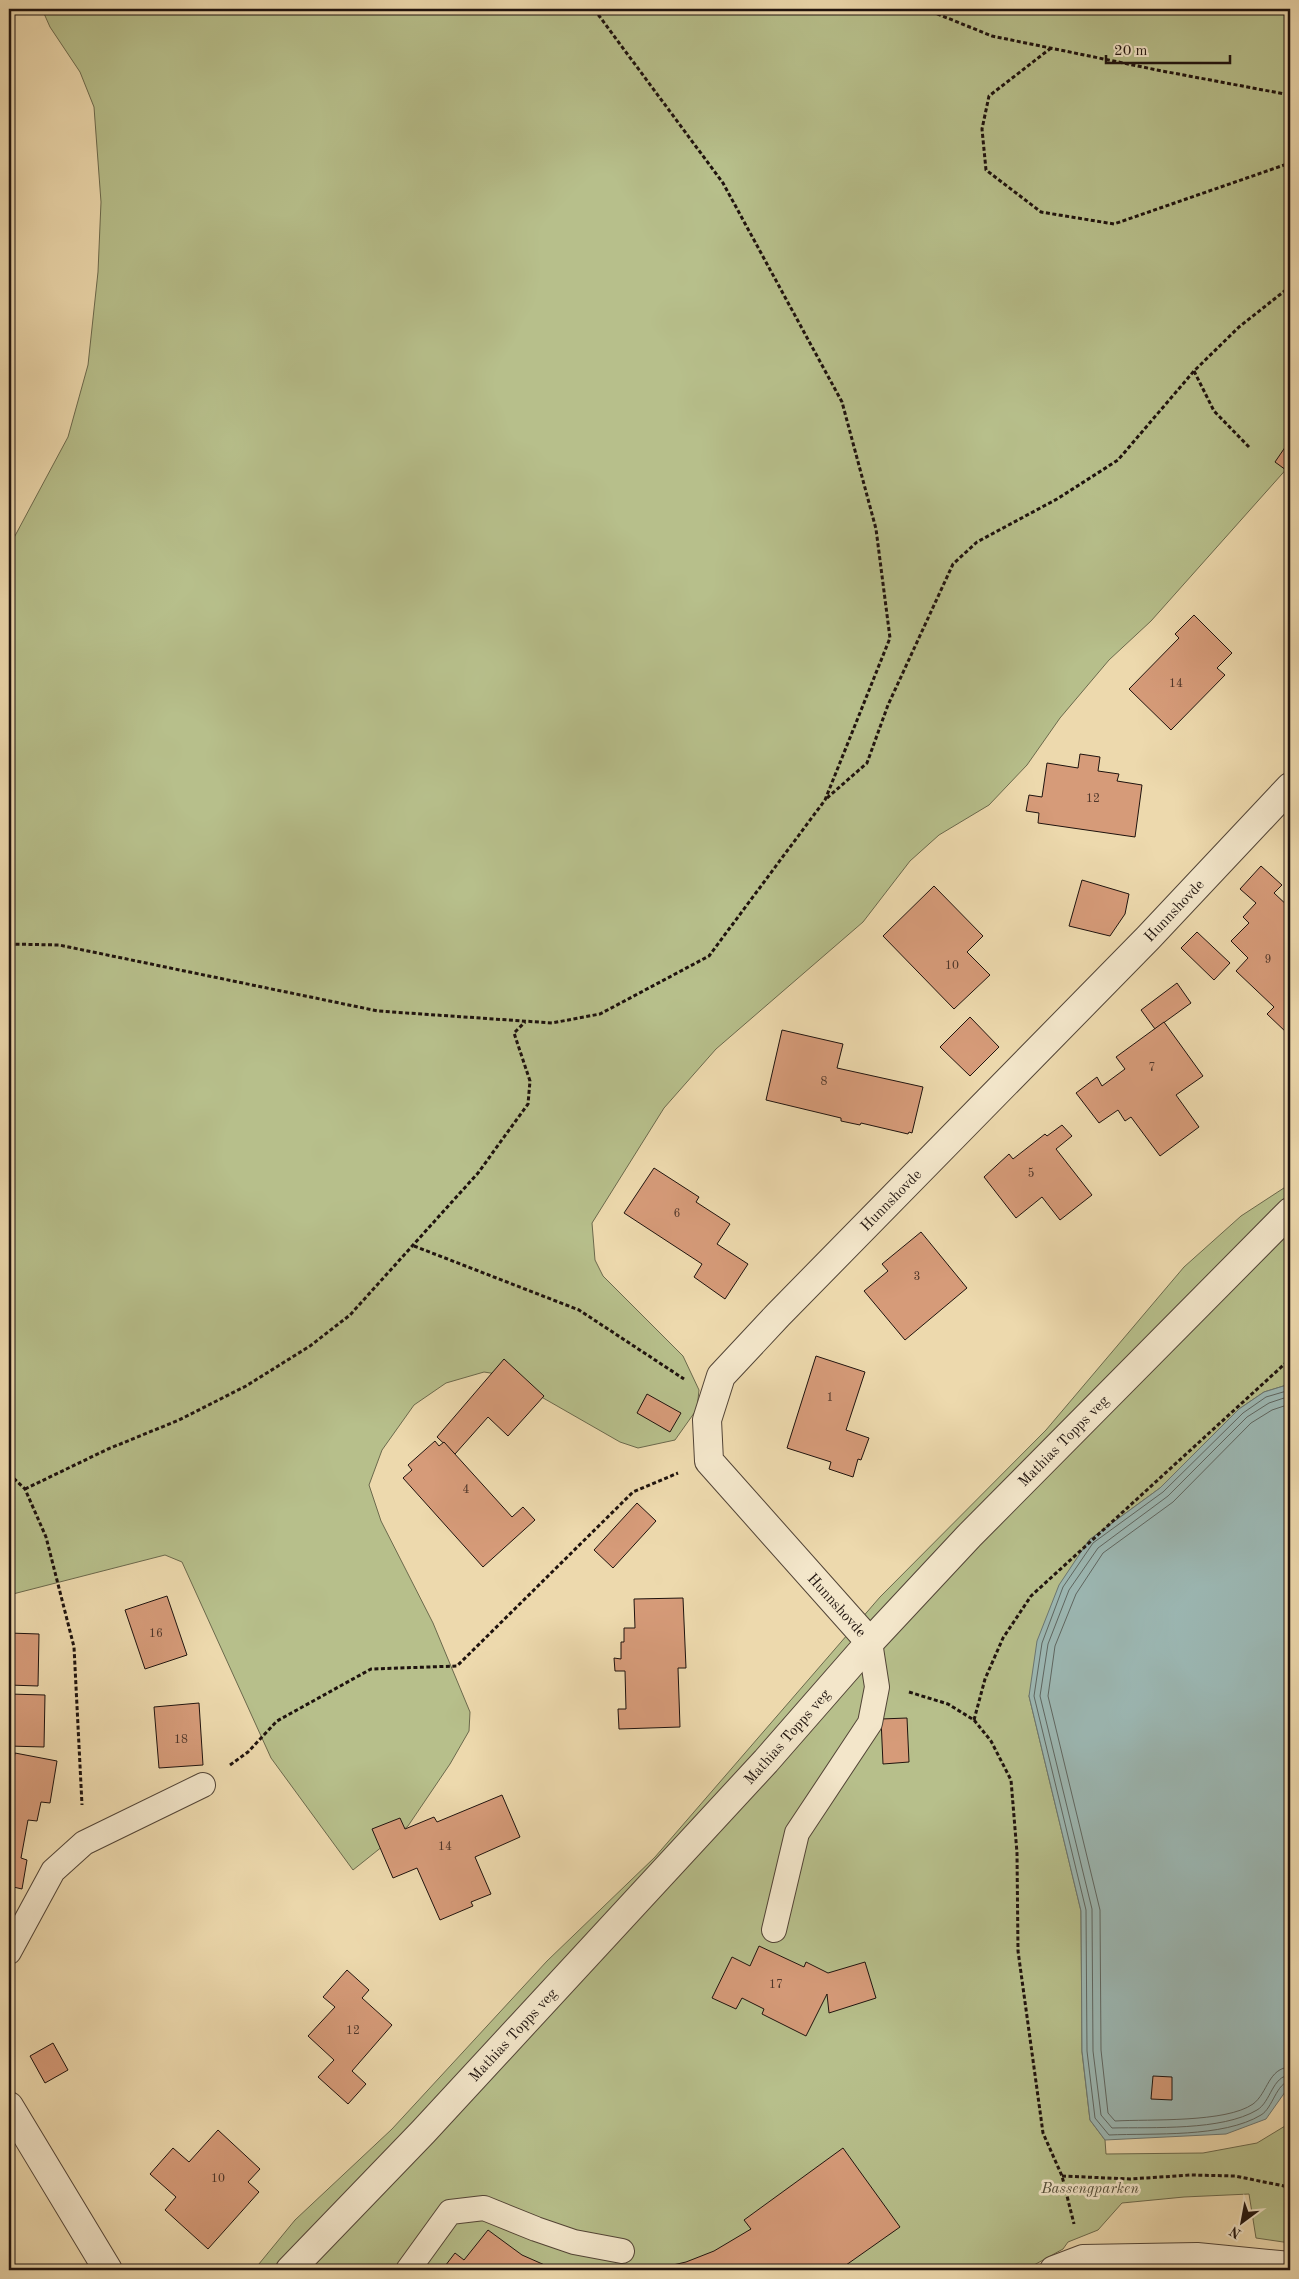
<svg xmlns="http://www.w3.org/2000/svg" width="1299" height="2279" font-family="'Old Standard TT',serif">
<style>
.green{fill:#b7bf8b;stroke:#6b694c}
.water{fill:#9cb8b4;stroke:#6a7672}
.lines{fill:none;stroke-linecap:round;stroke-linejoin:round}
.shore{stroke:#5e6661;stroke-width:1}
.building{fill:#d69b79;stroke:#1f130e}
.service-casing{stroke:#524436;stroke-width:26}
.minor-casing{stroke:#524436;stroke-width:30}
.path{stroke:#1f130e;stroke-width:3;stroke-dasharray:4 2.5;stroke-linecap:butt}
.service{stroke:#f3e6ca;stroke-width:24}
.minor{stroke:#f3e6ca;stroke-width:28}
.labels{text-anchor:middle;stroke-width:5;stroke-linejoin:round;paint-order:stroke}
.number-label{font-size:12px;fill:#4d3529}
.street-label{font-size:15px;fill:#1f130e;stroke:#f3e6ca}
.park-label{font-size:15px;font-style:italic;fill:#544f3a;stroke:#f3e6ca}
</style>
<rect width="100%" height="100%" fill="#edd9ad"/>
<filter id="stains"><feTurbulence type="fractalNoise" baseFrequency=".004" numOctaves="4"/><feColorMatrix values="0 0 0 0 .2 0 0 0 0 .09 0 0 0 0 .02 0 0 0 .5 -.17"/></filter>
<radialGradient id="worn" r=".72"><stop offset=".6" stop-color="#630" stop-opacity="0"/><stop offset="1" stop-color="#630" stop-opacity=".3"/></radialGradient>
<g class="green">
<polygon points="42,9 1290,9 1290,465 1151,621 1109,660 1060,718 1027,765 989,805 939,835 910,861 863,922 716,1049 664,1108 592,1223 595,1260 603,1276 683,1356 699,1390 697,1409 675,1440 638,1448 620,1442 503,1375 484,1372 446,1383 414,1405 382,1450 369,1485 381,1521 433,1623 470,1712 469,1731 450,1764 408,1826 353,1870 271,1758 182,1562 165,1555 9,1595 9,547 68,437 88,365 98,272 101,202 94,107 80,72 50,27"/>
<polygon points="1290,1184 1290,1384 1264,1392 1239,1409 1160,1488 1089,1540 1029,1696 1081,1911 1082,2052 1090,2120 1105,2140 1106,2154 1203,2153 1257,2143 1290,2123 1290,2243 1256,2238 1249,2194 1184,2197 1122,2203 1098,2230 1068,2242 1063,2249 1025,2270 254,2270 295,2220 392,2129 547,1961 655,1857 880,1597 1046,1430 1184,1267 1241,1216"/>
</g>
<polygon class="water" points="1290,1384 1290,2085 1266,2119 1226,2134 1105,2140 1090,2120 1082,2051 1081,1911 1029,1696 1037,1641 1059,1585 1089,1540 1160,1488 1239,1409 1264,1392"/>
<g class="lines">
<g class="shore">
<path d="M1290,1390L1266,1397L1243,1413L1163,1492L1093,1543L1063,1587L1042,1643L1034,1696L1086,1910L1087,2051L1095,2118L1109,2135C1153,2133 1223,2138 1261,2115C1273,2108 1276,2083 1290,2081"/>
<path d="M1290,1396L1269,1403L1247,1417L1168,1496L1098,1548L1069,1590L1048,1644L1040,1696L1092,1909L1093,2051L1101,2115L1112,2128C1153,2127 1222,2131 1257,2110C1271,2102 1272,2076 1290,2075"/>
<path d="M1290,1404L1272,1410L1251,1423L1173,1502L1103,1553L1076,1594L1055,1646L1048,1696L1100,1910L1101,2050L1108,2113L1115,2121C1150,2119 1226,2123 1253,2104C1268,2093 1268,2068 1290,2067"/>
</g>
</g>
<g class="building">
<polygon points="1290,440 1290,473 1275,462"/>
<polygon points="1194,615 1232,653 1217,668 1225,675 1171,730 1129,689 1179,638 1175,634"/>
<polygon points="1080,754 1100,757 1098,771 1119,774 1117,781 1142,785 1135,837 1038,823 1039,813 1026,811 1029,795 1042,797 1047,763 1078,768"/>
<polygon points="1261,866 1282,885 1274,893 1290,908 1290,1029 1287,1033 1267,1014 1274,1007 1236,971 1248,958 1231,941 1249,923 1243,917 1256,903 1240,889"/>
<polygon points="1082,880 1129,894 1125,914 1110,936 1069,926"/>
<polygon points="934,886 983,936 967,952 990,975 954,1009 883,936"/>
<polygon points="1197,932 1230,963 1214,980 1181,948"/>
<polygon points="1177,983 1191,1003 1155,1029 1141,1010"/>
<polygon points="970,1017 999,1047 970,1076 940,1047"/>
<polygon points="1164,1022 1203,1076 1176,1095 1199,1127 1160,1156 1131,1117 1125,1121 1118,1110 1099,1123 1076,1093 1097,1077 1102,1086 1125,1069 1116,1057"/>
<polygon points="782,1030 843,1044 837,1068 923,1087 912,1133 909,1132 908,1134 861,1123 860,1125 841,1121 841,1118 766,1100"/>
<polygon points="1062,1125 1072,1136 1056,1149 1092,1195 1060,1220 1042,1197 1016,1218 984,1177 1009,1154 1013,1159 1045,1134 1047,1136"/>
<polygon points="654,1168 699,1197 696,1202 730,1224 717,1244 748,1264 725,1299 694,1277 702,1264 624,1213"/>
<polygon points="921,1232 967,1288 905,1340 864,1291 888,1271 882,1264"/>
<polygon points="816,1356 865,1372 846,1430 869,1438 861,1460 858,1459 853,1477 829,1469 831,1462 787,1448"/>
<polygon points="504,1359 544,1396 508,1436 488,1417 455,1454 437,1437"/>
<polygon points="647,1394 681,1413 670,1432 637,1413"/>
<polygon points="435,1441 439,1446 444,1442 512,1517 523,1507 535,1520 483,1567 403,1478 412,1470 408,1465"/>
<polygon points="637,1503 656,1521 613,1568 594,1550"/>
<polygon points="167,1596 187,1655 145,1669 125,1610"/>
<polygon points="683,1598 686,1668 678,1668 680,1727 619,1729 618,1709 626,1709 625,1671 615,1671 614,1658 621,1659 621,1642 624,1642 624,1628 635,1628 634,1599"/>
<polygon points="9,1633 39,1634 38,1686 9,1685"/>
<polygon points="9,1694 45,1695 44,1747 9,1746"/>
<polygon points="199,1703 203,1765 159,1768 154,1707"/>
<polygon points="907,1718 909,1762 883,1764 881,1719"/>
<polygon points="15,1753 57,1761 50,1803 41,1802 37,1821 28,1820 21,1858 27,1860 22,1889 9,1886 9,1789"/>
<polygon points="502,1795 520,1837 475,1857 491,1894 471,1902 473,1906 440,1920 417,1868 393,1878 372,1829 400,1818 405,1829 434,1817 437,1822"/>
<polygon points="759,1946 804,1967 806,1962 828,1973 865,1962 876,1998 829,2013 827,1994 806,2036 762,2014 764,2009 742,1998 736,2009 712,1998 732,1957 750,1966"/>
<polygon points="347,1970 369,1990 362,1998 392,2025 352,2071 366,2084 348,2104 318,2077 334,2060 308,2036 335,2007 323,1997"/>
<polygon points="53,2043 68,2070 45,2083 30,2056"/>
<polygon points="1153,2076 1172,2077 1172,2100 1151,2099"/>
<polygon points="218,2130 260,2169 248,2182 259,2192 208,2249 165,2210 176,2197 150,2174 173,2148 189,2162"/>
<polygon points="843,2148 900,2227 839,2270 651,2270 686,2262 714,2251 751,2229 744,2220"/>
<polygon points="488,2230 522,2255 556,2270 442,2270 455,2253 464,2260"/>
</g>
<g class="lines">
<defs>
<g id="service">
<polyline points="774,1930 797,1833 870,1723 877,1687 870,1642"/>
<polyline points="9,1952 53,1871 84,1843 203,1785"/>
<polyline points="408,2270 450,2212 484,2208 536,2229 574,2242 622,2251"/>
</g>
<g id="minor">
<path id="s1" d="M870,1642L709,1461L707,1420L721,1376L778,1315L1148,938L1290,787"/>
<polyline points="9,2106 108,2270"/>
<path id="s2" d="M290,2270L423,2132L766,1761L870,1642L969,1536L1290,1212"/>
<polyline points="1054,2270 1083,2259 1197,2257 1290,2266"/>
</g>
</defs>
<use href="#service" class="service-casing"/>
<use href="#minor" class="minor-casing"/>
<g class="path">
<polyline points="925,9 992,36 1157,70 1290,95"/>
<polyline points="1051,48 989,96 982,129 986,170 1041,212 1114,224 1290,163"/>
<polyline points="1194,371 1214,411 1249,447"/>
<polyline points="827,798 867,763 888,705 953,564 977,542 1057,499 1118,460 1194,371 1239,327 1287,289 1290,280"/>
<polyline points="9,944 59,945 378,1011 552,1023 600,1014 709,956 825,800 890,638 876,529 842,402 723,183 594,9"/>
<polyline points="414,1246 579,1310 684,1379"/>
<polyline points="9,1474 25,1489 46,1537 74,1647 82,1805"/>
<polyline points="25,1489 108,1449 179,1420 246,1386 310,1346 350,1315 478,1173 528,1104 530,1081 514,1033 525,1022"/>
<polyline points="909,1692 948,1704 974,1720 991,1741 1011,1780 1017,1853 1018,1951 1043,2133 1062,2176 1074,2224"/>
<polyline points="974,1720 985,1679 1003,1638 1031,1596 1290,1359"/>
<polyline points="230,1765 248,1752 277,1721 371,1669 457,1666 633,1492 678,1473"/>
<polyline points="1062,2176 1130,2179 1191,2175 1235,2176 1284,2186 1290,2191"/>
</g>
<use href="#service" class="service"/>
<use href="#minor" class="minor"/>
</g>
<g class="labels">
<g class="number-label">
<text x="1176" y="687">14</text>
<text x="1093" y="802">12</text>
<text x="1268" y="963">9</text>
<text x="952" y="969">10</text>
<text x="1152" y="1071">7</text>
<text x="824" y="1085">8</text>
<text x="1031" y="1177">5</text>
<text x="677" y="1217">6</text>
<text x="917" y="1280">3</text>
<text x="830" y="1401">1</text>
<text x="466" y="1493">4</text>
<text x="156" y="1637">16</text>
<text x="181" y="1743">18</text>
<text x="445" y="1850">14</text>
<text x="776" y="1988">17</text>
<text x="353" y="2034">12</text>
<text x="218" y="2182">10</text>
</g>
<g class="street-label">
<text dy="5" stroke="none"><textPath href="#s1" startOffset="979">Hunnshovde</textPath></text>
<text dy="5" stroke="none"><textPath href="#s1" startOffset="574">Hunnshovde</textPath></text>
<text dy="5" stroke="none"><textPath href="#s2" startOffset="1134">Mathias Topps veg</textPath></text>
<text transform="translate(837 1605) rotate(48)" y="5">Hunnshovde</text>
<text dy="5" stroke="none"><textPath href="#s2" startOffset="729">Mathias Topps veg</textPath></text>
<text dy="5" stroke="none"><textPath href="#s2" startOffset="324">Mathias Topps veg</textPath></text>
</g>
<g class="park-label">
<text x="1090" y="2193">Bassengparken</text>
</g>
</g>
<rect width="1299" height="2279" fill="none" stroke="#edd9ad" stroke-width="30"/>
<rect x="10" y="10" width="1279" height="2259" fill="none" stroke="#1f130e" stroke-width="2.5"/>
<rect x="15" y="15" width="1269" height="2249" fill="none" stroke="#1f130e"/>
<g transform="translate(1242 2222) rotate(212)" stroke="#f3e6ca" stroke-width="4" paint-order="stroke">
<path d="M0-4L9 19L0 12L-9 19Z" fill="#1f130e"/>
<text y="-8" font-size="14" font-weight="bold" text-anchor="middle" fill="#1f130e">N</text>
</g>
<path d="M1106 55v8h124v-8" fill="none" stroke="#1f130e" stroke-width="2.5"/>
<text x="1114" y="55" font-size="15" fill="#1f130e" stroke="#f3e6ca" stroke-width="4" paint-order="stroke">20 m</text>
<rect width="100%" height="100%" filter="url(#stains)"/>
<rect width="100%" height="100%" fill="url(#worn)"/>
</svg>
